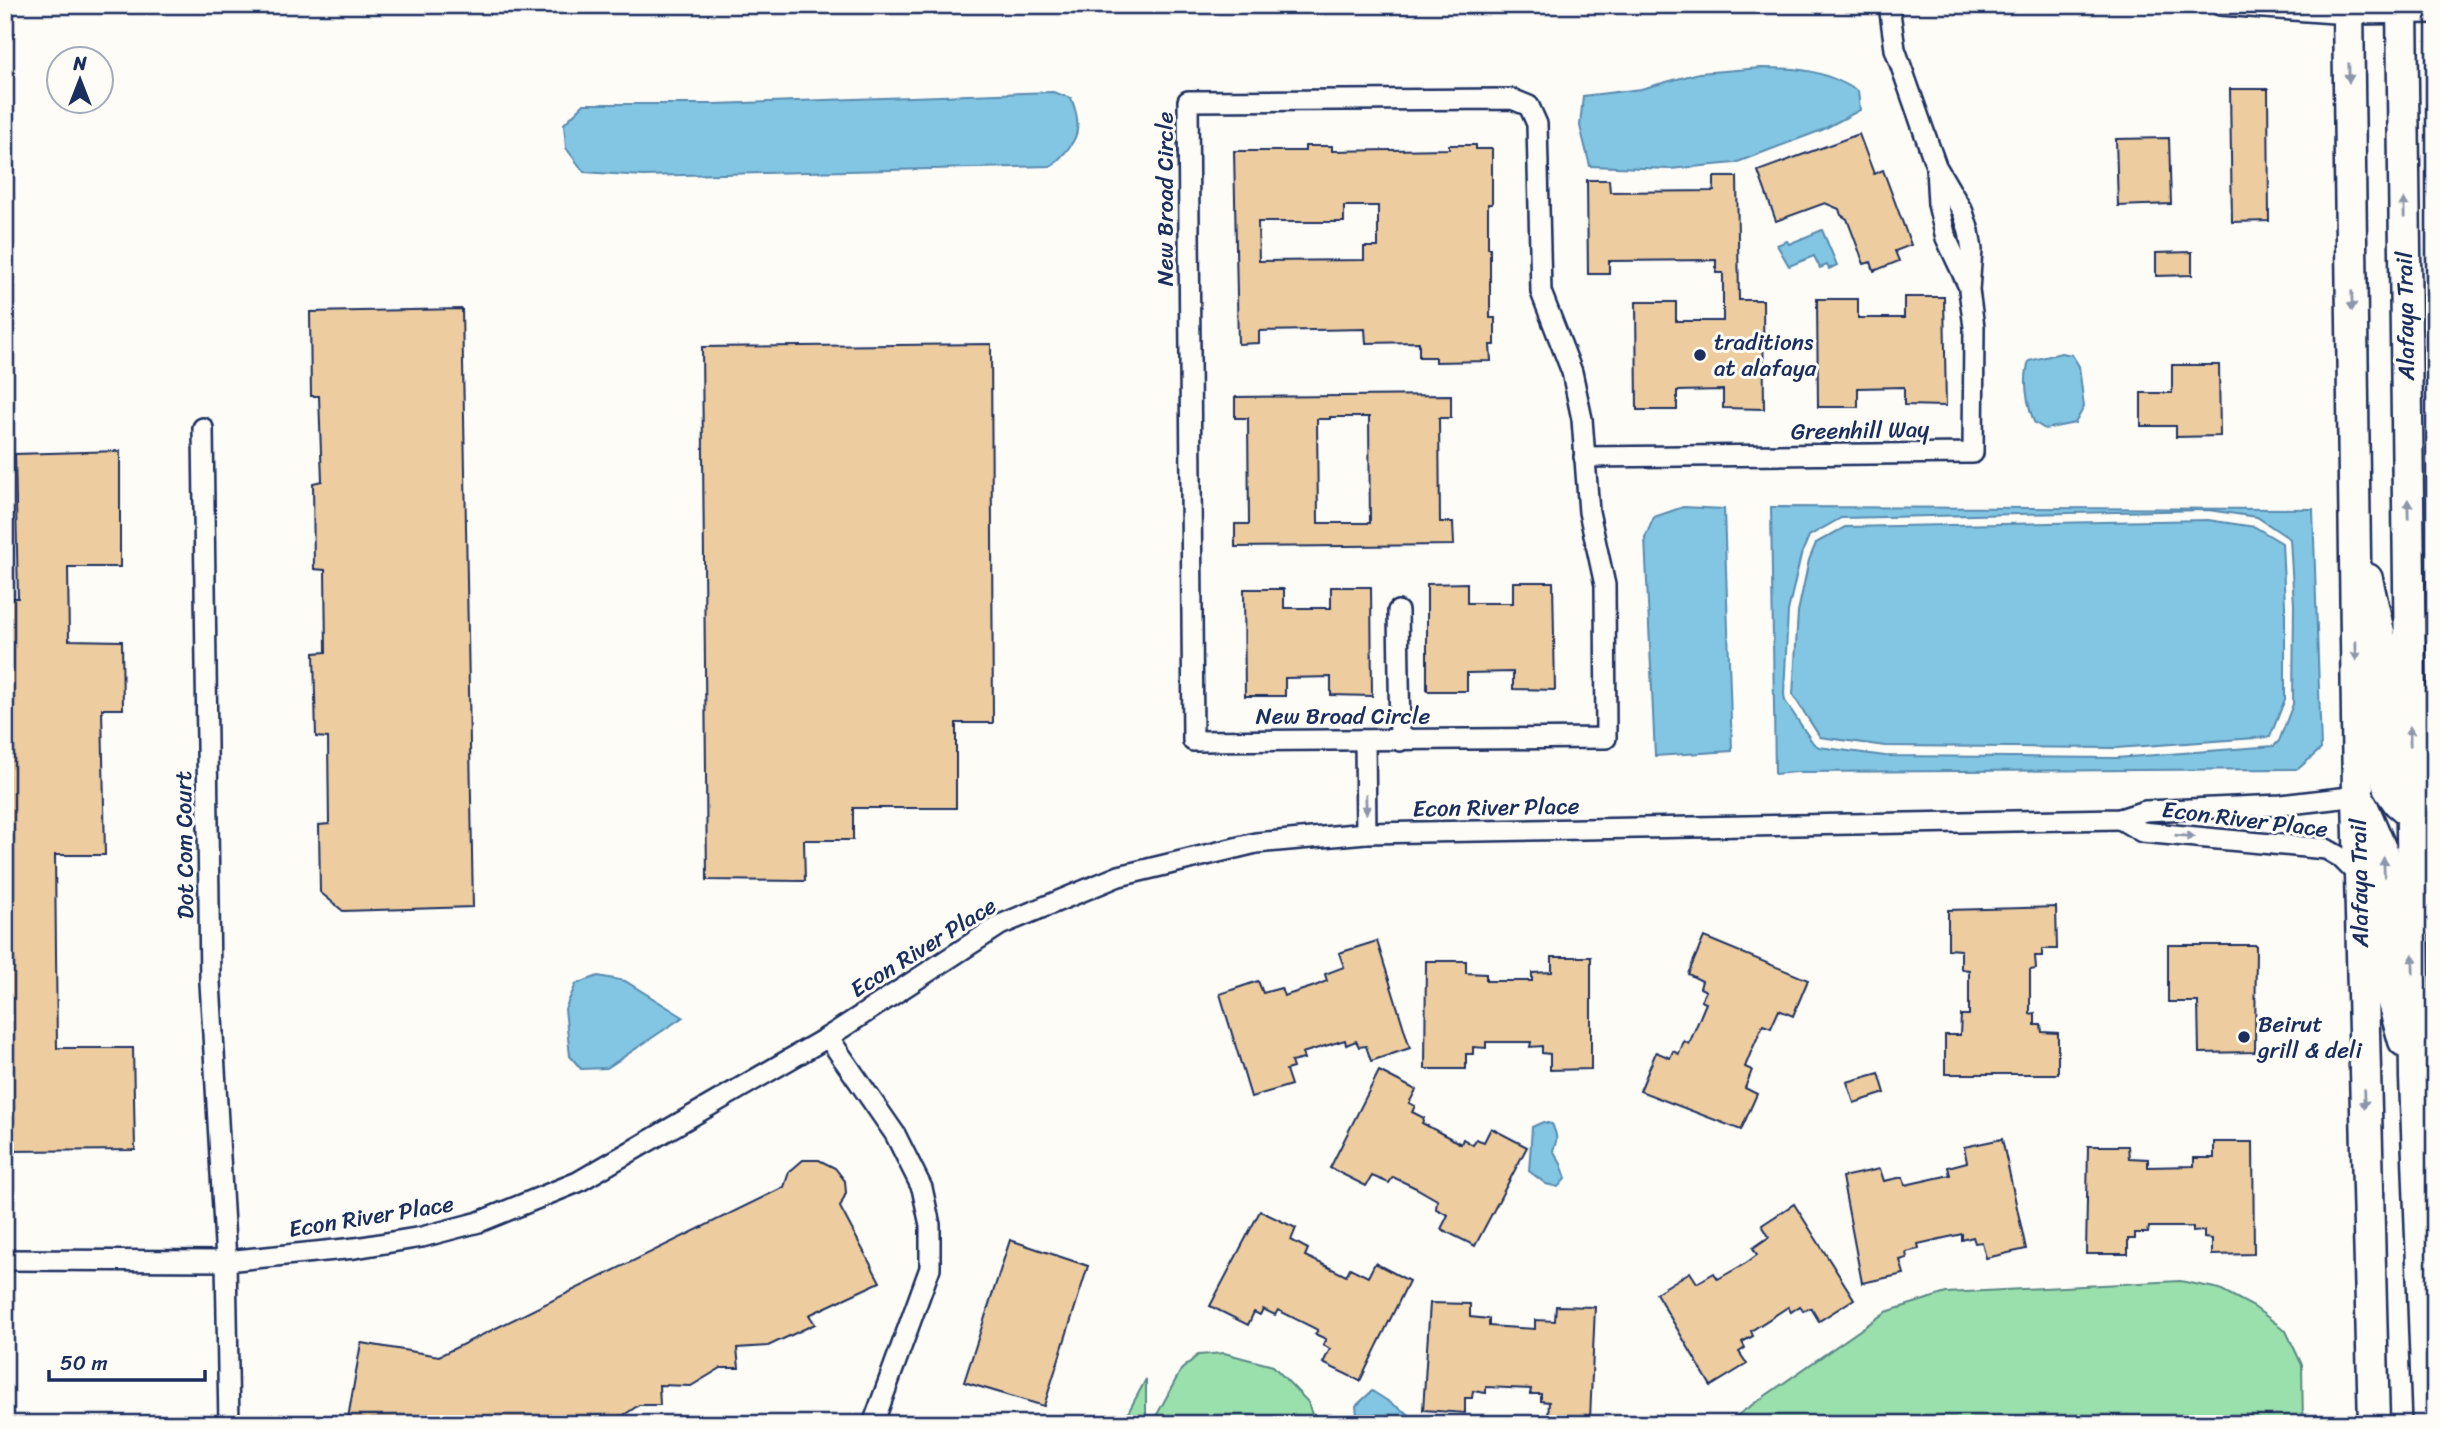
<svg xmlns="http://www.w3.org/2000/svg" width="2440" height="1429" font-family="Sriracha,sans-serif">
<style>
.green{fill:#9ae0ac;stroke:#5a8885;stroke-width:2}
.water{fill:#82c6e3;stroke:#598aae;stroke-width:2;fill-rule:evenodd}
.building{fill:#edcd9f;stroke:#1b2f5e;stroke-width:2;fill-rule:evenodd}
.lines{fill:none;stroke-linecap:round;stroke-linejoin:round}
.street-casing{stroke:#1b2f5e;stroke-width:24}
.primary-casing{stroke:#1b2f5e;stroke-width:35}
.street{stroke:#fdfcf7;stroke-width:19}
.primary{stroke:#fdfcf7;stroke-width:30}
.oneway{fill:#8c96aa}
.poi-dot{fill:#1b2f5e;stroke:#fdfcf7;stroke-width:2.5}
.labels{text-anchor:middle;stroke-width:6;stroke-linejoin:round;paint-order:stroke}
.street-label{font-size:23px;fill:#1b2f5e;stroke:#fdfcf7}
.poi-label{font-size:23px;fill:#1b2f5e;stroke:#fdfcf7;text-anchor:start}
</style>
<rect width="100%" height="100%" fill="#fdfcf7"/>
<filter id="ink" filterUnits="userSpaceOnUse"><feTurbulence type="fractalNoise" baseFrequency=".0143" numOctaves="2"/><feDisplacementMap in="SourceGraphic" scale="14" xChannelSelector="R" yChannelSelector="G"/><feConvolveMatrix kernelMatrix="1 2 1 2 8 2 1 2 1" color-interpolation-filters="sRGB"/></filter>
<g filter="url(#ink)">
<g class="green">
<polygon points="2180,1281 2220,1289 2254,1307 2286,1331 2302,1365 2303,1424 1730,1424 1739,1414 1886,1312 1946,1293"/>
<polygon points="1224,1353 1273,1366 1308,1402 1315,1424 1152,1424 1181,1370 1198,1355"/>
<polygon points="1146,1379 1146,1415 1141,1424 1122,1424"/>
</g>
<g class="water">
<path d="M1761,68C1801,68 1823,70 1858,91L1860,110L1822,130L1735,163L1670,169L1590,166L1580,126L1583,96L1641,89L1699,73Z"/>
<path d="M1053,92L1071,98C1085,132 1076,142 1052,166L643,176L584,172L566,148L564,124L584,104H715Z"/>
<polygon points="1822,230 1837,265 1829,269 1827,265 1820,268 1814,256 1789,266 1777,245 1787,241 1789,244"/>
<path d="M2061,353L2072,355L2079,366L2084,407L2075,423L2045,429L2034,422C2027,403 2023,380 2029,361Z"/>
<polygon points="1683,507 1724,509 1732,751 1655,756 1645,538 1654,517"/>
<path d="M1771,507L2313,509L2321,749L2298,769L1797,772L1775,774ZM2208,510L2257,517L2290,539L2294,605L2293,704L2279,741L2274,746L2116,758L1885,756L1819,747L1813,743L1785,701L1784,694L1788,611L1801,555L1809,536L1841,518Z"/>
<polygon points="2208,520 2255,527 2282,543 2285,605 2285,699 2270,737 2116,748 1885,746 1820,737 1793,695 1798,612 1809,560 1816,543 1845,527"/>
<polygon points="598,976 625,981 683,1017 607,1068 581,1069 570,1056 565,1009 576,984"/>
<path d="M1543,1122L1552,1124C1557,1135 1558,1140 1553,1150L1561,1164L1566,1178L1558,1187L1546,1184L1529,1171L1532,1127Z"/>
<polygon points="1372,1391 1421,1422 1454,1424 1358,1424 1356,1406"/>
</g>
<g class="building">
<polygon points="2230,89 2268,89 2269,221 2232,222"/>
<polygon points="1859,134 1874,174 1883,170 1911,245 1895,251 1899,261 1874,271 1871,262 1864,264 1847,219 1841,215 1839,209 1825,203 1776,221 1758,171"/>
<polygon points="2169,138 2171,204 2118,206 2116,139"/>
<path d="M1449,145H1476V149H1492V204H1488V248H1490V318H1495V345H1490L1491,361L1435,362V357H1419V342L1366,343L1365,329L1259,331V343L1238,344L1234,151H1305V146H1332V151L1449,149ZM1344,206H1378V247H1364V260L1259,261L1258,222H1344Z"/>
<polygon points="1714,177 1737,177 1739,300 1763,300 1764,409 1723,408 1723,390 1677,391 1677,410 1637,410 1636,302 1676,302 1676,321 1723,321 1723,273 1716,273 1716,260 1609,261 1609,274 1588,274 1587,180 1609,180 1610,192 1714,191"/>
<polygon points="2192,252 2192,275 2156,276 2156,253"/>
<polygon points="1904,297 1944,297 1946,406 1904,405 1904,387 1858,388 1858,407 1818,407 1817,299 1858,299 1858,318 1904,318"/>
<polygon points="462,309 473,907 343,911 320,892 319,825 329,824 328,738 316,737 314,653 326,652 325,570 314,569 313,483 322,481 319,396 311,396 310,312"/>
<polygon points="991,344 993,723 956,723 956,808 853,808 853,840 804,840 805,881 707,880 702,347"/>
<polygon points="2172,365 2219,365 2220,436 2176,437 2176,426 2141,426 2141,393 2172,393"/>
<path d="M1451,395V418H1439L1440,522H1453L1454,545L1235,547V524H1249L1248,418H1235V397ZM1330,417H1369L1370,523H1318L1317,419H1330Z"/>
<polygon points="120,451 120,567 68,567 69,640 122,641 123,709 102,709 105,855 55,855 57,1048 133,1048 135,1150 5,1151 5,598 18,598 15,454"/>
<polygon points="1513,582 1553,582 1555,690 1513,689 1513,672 1467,673 1467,691 1427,691 1427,584 1467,583 1467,603 1513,603"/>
<polygon points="1331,587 1371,587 1372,696 1331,695 1331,677 1285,678 1285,696 1245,696 1244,589 1284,589 1284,608 1331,608"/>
<polygon points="2056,907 2057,949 2042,949 2042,956 2035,956 2036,969 2030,970 2030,1014 2035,1013 2035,1025 2041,1025 2042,1032 2058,1033 2058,1074 1945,1074 1945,1035 1960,1035 1961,1015 1969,1015 1969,970 1961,969 1961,950 1948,949 1948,910"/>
<polygon points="1704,937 1808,980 1793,1016 1779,1010 1771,1028 1763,1025 1751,1052 1745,1067 1752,1070 1745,1088 1757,1094 1741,1130 1640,1091 1656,1052 1670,1058 1673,1051 1679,1054 1684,1041 1689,1044 1706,1003 1701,1001 1706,991 1700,988 1702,981 1688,974"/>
<polygon points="1377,941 1410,1048 1371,1061 1366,1046 1359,1047 1356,1041 1346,1045 1345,1040 1302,1053 1304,1059 1291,1062 1293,1068 1286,1070 1291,1085 1251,1097 1220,994 1258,981 1263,993 1281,988 1284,996 1315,986 1327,981 1325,974 1344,967 1339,953"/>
<polygon points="2168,945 2256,945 2255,1052 2199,1053 2198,1002 2168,1002"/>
<polygon points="1552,957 1591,957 1591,1069 1550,1070 1550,1054 1542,1053 1542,1046 1530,1047 1531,1042 1486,1042 1486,1048 1473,1047 1473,1054 1466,1054 1466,1069 1425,1069 1426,961 1466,961 1466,973 1486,974 1486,981 1532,981 1532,973 1552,972"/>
<polygon points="1379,1071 1416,1090 1409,1103 1415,1106 1412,1112 1424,1118 1422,1123 1461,1144 1463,1139 1473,1145 1476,1139 1484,1142 1491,1128 1527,1147 1475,1246 1441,1229 1448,1215 1436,1209 1437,1200 1416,1188 1393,1177 1389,1183 1372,1176 1366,1186 1330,1168"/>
<polygon points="1879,1073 1885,1093 1854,1103 1847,1082"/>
<polygon points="2002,1139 2026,1249 1986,1258 1982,1242 1975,1243 1973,1237 1962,1240 1962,1234 1918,1244 1919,1249 1906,1252 1907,1258 1900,1260 1904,1274 1862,1283 1842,1177 1880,1169 1884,1181 1903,1177 1905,1185 1950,1175 1948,1167 1967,1162 1964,1147"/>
<polygon points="2214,1142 2253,1142 2254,1254 2212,1255 2212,1239 2204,1238 2204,1231 2193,1232 2193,1227 2149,1227 2148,1233 2135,1233 2135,1239 2128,1239 2128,1254 2086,1254 2088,1146 2128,1146 2129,1158 2148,1159 2148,1167 2194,1166 2194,1158 2214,1158"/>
<polygon points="803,1160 819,1160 835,1168 845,1181 846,1193 840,1207 880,1282 809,1315 815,1324 768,1346 737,1348 739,1368 721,1368 691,1386 659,1385 660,1405 639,1405 612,1423 347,1424 361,1343 439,1356 784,1187 789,1172"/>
<polygon points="1794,1204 1854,1299 1819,1321 1811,1308 1803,1311 1800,1306 1791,1312 1788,1307 1751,1331 1753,1336 1742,1342 1745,1348 1739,1352 1747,1364 1711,1386 1656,1293 1690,1272 1697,1283 1714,1273 1718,1279 1746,1263 1757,1255 1753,1248 1769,1237 1762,1225"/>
<polygon points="1260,1211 1296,1228 1291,1240 1308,1249 1305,1256 1322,1264 1346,1276 1350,1268 1368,1277 1375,1263 1409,1281 1360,1381 1323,1363 1330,1349 1323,1345 1326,1339 1315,1334 1318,1330 1278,1310 1275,1315 1263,1309 1260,1315 1254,1312 1248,1325 1210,1306"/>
<polygon points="1010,1240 1088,1266 1044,1406 964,1382"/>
<polygon points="1430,1303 1470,1304 1470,1317 1489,1319 1489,1326 1535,1329 1535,1320 1555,1321 1556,1306 1595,1307 1590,1419 1548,1418 1549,1402 1541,1401 1541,1394 1530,1394 1531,1389 1486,1387 1486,1393 1473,1391 1472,1398 1465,1398 1465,1413 1423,1410"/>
</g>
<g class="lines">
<defs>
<g id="street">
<polyline points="2220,5 2348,14 2435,13"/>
<polygon points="1512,99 1529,106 1537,124 1541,292 1572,372 1582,419 1589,512 1605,585 1606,738 1193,741 1188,101"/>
<polyline points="1936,167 1938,204 1946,238 1968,285"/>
<polyline points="203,428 210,982 226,1261 229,1424"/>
<polyline points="1584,457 1973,453 1974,327 1969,290 1972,250 1969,231 1963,212 1936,166 1895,49 1889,5"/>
<polyline points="1398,611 1400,741"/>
<polyline points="1365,741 1366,833"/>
<polyline points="2411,813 2435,813"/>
<polyline points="2120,819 2142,832 2326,849 2340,857 2359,876"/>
<polyline points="828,1037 895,1134 922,1188 930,1225 930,1268 873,1424"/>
<polyline points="5,1260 226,1261 355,1248 422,1237 479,1222 578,1182 828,1037 1000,925 1119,876 1256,843 1366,833 2120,819 2145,811 2281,805 2358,796"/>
</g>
<g id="primary">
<polyline points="2348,5 2358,796 2374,1424"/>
<polyline points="2402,5 2415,1078 2428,1424"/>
<polyline points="2367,579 2384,655 2385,769 2389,789 2398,802 2411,813"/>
<polyline points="2363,807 2383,854 2387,981 2404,1041"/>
</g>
</defs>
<use href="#street" class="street-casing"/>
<use href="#primary" class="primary-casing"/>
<use href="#street" class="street"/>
<use href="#primary" class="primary"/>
</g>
<defs><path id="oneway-solid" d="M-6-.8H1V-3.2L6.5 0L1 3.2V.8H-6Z" transform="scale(1.75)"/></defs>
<g class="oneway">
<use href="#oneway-solid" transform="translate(2349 73) rotate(89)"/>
<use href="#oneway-solid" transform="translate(2404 208) rotate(-91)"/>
<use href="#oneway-solid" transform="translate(2352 301) rotate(89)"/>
<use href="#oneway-solid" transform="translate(2408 509) rotate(-91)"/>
<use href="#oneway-solid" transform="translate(2356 651) rotate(89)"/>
<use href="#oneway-solid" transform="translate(2410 736) rotate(-91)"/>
<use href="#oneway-solid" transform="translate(1366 804) rotate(89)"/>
<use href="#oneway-solid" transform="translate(2185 836) rotate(5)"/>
<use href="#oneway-solid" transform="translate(2384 867) rotate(-92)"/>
<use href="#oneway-solid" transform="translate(2413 964) rotate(-91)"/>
<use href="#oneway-solid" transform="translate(2364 1099) rotate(88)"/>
</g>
</g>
<g class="poi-dot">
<circle cx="1700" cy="355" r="7"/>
<circle cx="2244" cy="1037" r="7"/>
</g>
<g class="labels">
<g class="street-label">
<text transform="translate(1165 199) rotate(-90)" y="8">New Broad Circle</text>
<text transform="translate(2405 316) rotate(-91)" y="8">Alafaya Trail</text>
<text transform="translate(1860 430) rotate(-1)" y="8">Greenhill Way</text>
<text x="1343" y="724">New Broad Circle</text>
<text transform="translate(1496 807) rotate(-1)" y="8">Econ River Place</text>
<text transform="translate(2245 819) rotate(7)" y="8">Econ River Place</text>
<text transform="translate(184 845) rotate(-91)" y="8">Dot Com Court</text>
<text transform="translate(2359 883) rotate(-91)" y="8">Alafaya Trail</text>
<text transform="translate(923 947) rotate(-32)" y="8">Econ River Place</text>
<text transform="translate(371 1216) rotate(-9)" y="8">Econ River Place</text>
</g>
<g class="poi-label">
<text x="1714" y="350">traditions<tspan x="1714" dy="26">at alafaya</tspan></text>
<text x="2258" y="1032">Beirut<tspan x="2258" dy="26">grill &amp; deli</tspan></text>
</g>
</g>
<rect width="2440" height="1429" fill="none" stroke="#fdfcf7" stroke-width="28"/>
<rect x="14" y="14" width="2412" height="1401" fill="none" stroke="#1b2f5e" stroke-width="2.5" filter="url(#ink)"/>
<g transform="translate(80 80)"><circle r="33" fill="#fdfcf7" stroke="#a3aaba" stroke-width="2"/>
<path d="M0-5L12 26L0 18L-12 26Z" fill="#1b2f5e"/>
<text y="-10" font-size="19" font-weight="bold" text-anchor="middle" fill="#1b2f5e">N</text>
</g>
<path d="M49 1370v10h156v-10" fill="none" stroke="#1b2f5e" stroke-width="3.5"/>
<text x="60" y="1370" font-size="21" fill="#1b2f5e" stroke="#fdfcf7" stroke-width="5" paint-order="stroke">50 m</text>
</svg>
